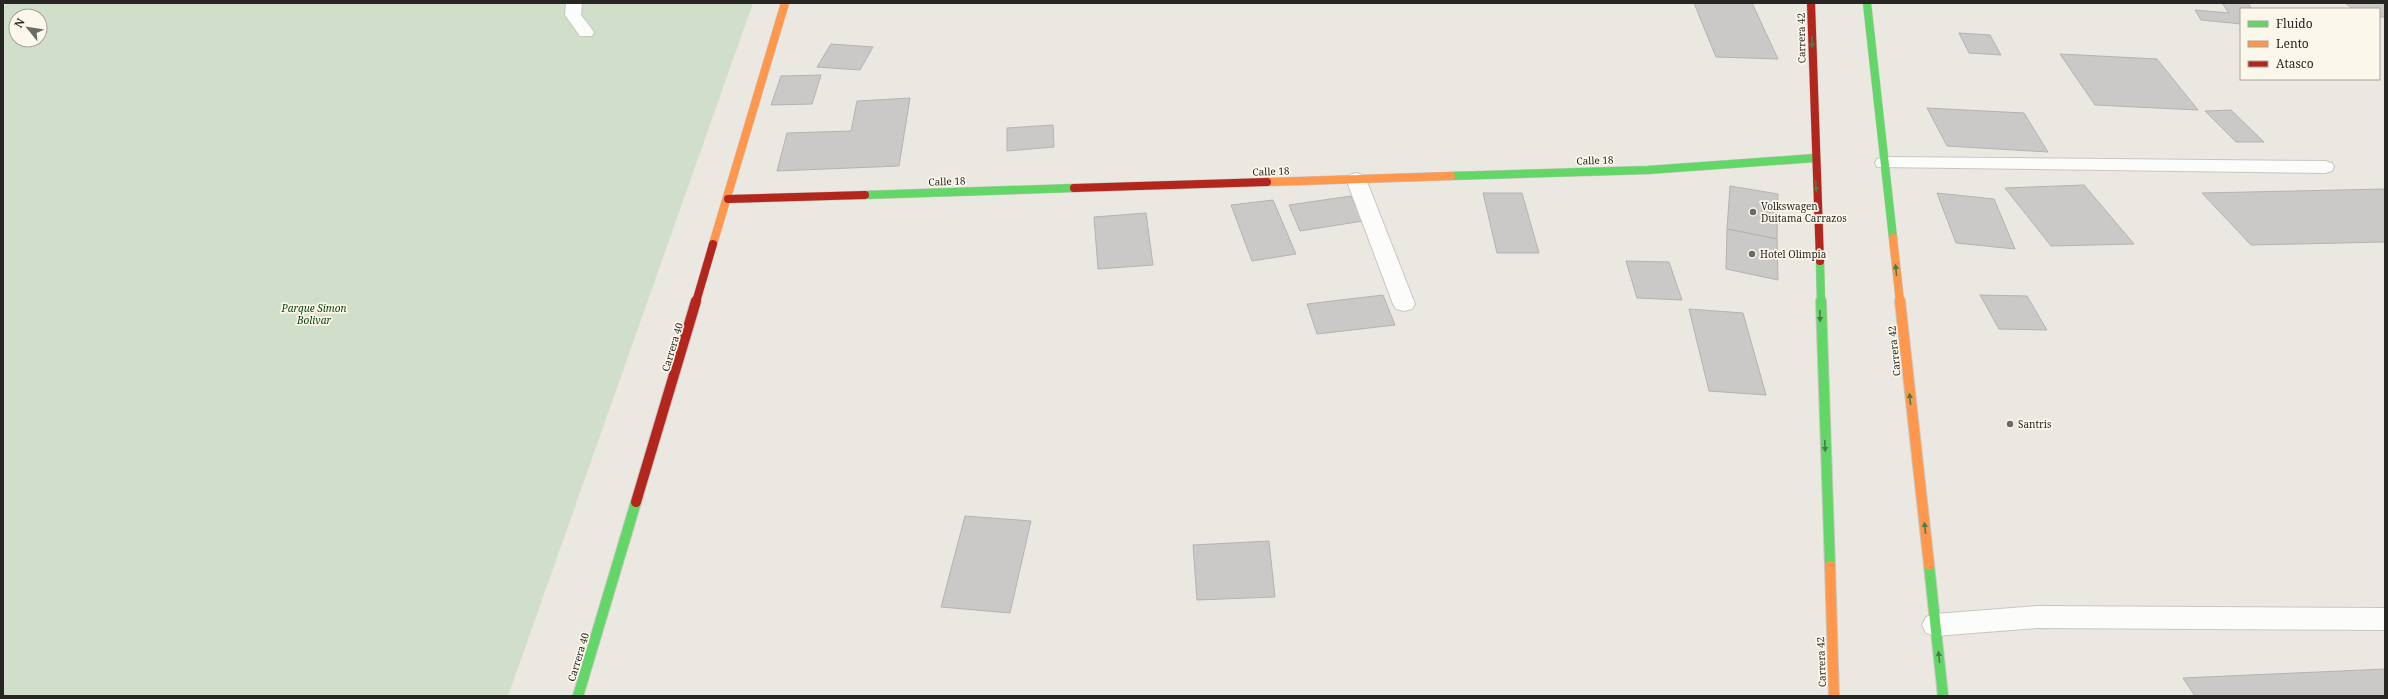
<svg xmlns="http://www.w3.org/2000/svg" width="2388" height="699" font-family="'Noto Serif',serif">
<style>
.green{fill:#d0deca;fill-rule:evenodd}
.building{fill:#cbc9c8;stroke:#b5b3b2}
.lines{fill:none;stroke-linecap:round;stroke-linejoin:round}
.lane-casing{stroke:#c9c6c2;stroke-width:2}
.street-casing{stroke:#c9c6c2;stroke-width:2}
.fast-far1-casing{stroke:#c9c6c2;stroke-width:9}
.fast-casing{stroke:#c9c6c2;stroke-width:12}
.slow-far1-casing{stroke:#c9c6c2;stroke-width:9}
.slow-casing{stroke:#c9c6c2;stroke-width:12}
.jam-far1-casing{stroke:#c9c6c2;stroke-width:9}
.jam-casing{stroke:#c9c6c2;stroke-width:12}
.lane{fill:#fcfcfb;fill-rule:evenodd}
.street{fill:#fcfcfb;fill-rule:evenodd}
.fast-far1{stroke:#63d668;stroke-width:8}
.fast{stroke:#63d668;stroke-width:10}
.slow-far1{stroke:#ff974d;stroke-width:8}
.slow{stroke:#ff974d;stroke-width:10}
.jam-far1{stroke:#b3261e;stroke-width:8}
.jam{stroke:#b3261e;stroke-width:10}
.oneway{fill:#467e45}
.poi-dot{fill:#6c6a65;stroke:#fcf7eb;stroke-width:1.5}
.labels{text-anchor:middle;stroke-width:3.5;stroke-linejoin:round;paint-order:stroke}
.street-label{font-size:10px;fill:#282622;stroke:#fcf7eb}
.poi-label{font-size:10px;fill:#282622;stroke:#fcf7eb;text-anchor:start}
.park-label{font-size:10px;font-style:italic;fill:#023f00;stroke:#fcf7eb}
</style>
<rect width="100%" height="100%" fill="#ebe8e2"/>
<path class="green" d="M8,3H753L508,696H3V7ZM16,16H40V40H16Z"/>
<g class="building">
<polygon points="1694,3 1752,3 1778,59 1716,57"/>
<polygon points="2222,3 2248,3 2252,9 2241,9 2241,24 2201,20 2195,10 2229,13"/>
<polygon points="2345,3 2385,3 2385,17 2379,17 2379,9 2353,9"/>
<polygon points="1959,33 1990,35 2001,55 1969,53"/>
<polygon points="831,44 873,47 860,70 817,67"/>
<polygon points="2060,54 2157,59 2198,110 2095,105"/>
<polygon points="821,75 812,104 771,105 781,76"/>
<polygon points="910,98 899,166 777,171 787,133 851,131 857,101"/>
<polygon points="1927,108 2024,113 2048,152 1947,146"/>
<polygon points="2231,110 2264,142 2236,142 2205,111"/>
<polygon points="1053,125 1054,147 1007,151 1007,128"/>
<polygon points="2084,185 2134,244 2051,246 2005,188"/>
<polygon points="1730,186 1778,194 1777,239 1727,229"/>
<polygon points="2385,189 2385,242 2251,245 2202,193"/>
<polygon points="1483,193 1522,193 1539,253 1497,253"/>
<polygon points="1937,193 1994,199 2015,249 1956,243"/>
<polygon points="1351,196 1363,221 1300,231 1289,205"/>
<polygon points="1273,200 1296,254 1252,261 1231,205"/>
<polygon points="1146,213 1153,265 1098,269 1094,217"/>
<polygon points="1727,229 1777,239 1778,280 1726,269"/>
<polygon points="1626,261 1669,262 1682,300 1637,298"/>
<polygon points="1383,295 1395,325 1317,334 1307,304"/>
<polygon points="1980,295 2027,296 2047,330 1999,329"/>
<polygon points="1689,309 1743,313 1766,395 1709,391"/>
<polygon points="965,516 1031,521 1010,613 941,607"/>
<polygon points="1269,541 1275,597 1197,600 1193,545"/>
<polygon points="2385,669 2385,696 2195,696 2183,678"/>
</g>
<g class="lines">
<defs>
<g id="lane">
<polygon points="566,3 582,3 581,15 594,32 592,36 580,36 565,15"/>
<polygon points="1356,173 1363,175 1366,179 1415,304 1412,309 1404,311 1396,309 1393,304 1346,179 1349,175"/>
<polygon points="2037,606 2385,608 2385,630 2037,628 1935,636 1926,633 1922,625 1926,617 1935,614"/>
</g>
<polygon id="street" points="1884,157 2325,161 2332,163 2334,167 2332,171 2325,173 1877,167 1875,163 1877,159"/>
<g id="fast-far1">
<polyline points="1867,3 1893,238"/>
<polyline points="1451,176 1648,170 1815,158"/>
<polyline points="865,195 1074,188"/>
<polyline points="1820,261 1821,302"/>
</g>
<g id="fast">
<polyline points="1821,301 1830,566"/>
<polyline points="1929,565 1943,696"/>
<polyline points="578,696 636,502"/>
</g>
<g id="slow-far1">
<polyline points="1267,182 1451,176"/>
<polyline points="1893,238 1900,302"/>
<polyline points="713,244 785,3"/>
</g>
<g id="slow">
<polyline points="1900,301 1929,565"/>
<polyline points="1830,566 1834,696"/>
</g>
<g id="jam-far1">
<polyline points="1811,3 1820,261"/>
<polyline points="1074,188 1267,182"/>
<polyline points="728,199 865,195"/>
<polyline points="696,302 713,244"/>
</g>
<polyline id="jam" points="636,502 696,301"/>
</defs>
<use href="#lane" class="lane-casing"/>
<use href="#street" class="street-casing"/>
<use href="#fast-far1" class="fast-far1-casing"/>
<use href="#fast" class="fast-casing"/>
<use href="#slow-far1" class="slow-far1-casing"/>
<use href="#slow" class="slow-casing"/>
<use href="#jam-far1" class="jam-far1-casing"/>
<use href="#jam" class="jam-casing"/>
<use href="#lane" class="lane"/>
<use href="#street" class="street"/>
<use href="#fast-far1" class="fast-far1"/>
<use href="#fast" class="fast"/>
<use href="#slow-far1" class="slow-far1"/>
<use href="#slow" class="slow"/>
<use href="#jam-far1" class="jam-far1"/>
<use href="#jam" class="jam"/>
</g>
<defs><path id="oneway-solid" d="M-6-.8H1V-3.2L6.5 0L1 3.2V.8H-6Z"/></defs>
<g class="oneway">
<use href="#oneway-solid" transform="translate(1812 42) rotate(89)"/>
<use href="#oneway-solid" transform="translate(1816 186) rotate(88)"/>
<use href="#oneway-solid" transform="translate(1896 270) rotate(-96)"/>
<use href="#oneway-solid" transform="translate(1820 316) rotate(88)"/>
<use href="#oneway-solid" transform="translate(1910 399) rotate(-96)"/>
<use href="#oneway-solid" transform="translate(1825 446) rotate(88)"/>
<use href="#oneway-solid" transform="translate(1925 528) rotate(-96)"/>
<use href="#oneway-solid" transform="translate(1939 657) rotate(-96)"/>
</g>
<g class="poi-dot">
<circle cx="1753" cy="212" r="4"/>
<circle cx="1752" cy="254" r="4"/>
<circle cx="2010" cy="424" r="4"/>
</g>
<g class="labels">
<g class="street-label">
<text transform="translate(1801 38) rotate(-91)" y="4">Carrera 42</text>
<text transform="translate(1595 160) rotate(-2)" y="4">Calle 18</text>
<text transform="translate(1271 171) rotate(-2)" y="4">Calle 18</text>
<text transform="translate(947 181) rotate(-2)" y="4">Calle 18</text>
<text transform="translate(672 347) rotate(-73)" y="4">Carrera 40</text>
<text transform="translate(1894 351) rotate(-96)" y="4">Carrera 42</text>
<text transform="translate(578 657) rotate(-73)" y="4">Carrera 40</text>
<text transform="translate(1821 662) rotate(-92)" y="4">Carrera 42</text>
</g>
<g class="poi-label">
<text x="1761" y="210">Volkswagen<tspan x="1761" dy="12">Duitama Carrazos</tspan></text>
<text x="1760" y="258">Hotel Olimpia</text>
<text x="2018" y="428">Santris</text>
</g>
<g class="park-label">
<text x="314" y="312">Parque Simon<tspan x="314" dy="12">Bolivar</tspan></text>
</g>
</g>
<rect width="2388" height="699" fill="none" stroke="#282622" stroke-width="8"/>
<rect x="2240" y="8" width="140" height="72" fill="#fcf7eb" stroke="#a7a39b"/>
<rect x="2248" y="21" width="20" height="6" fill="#63d668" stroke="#a7a39b"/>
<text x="2276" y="28" font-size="12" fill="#282622">Fluido</text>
<rect x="2248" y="41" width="20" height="6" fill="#ff974d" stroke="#a7a39b"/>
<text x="2276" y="48" font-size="12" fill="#282622">Lento</text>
<rect x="2248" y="61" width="20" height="6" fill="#b3261e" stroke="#a7a39b"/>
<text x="2276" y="68" font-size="12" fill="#282622">Atasco</text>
<g transform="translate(28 28) rotate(300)"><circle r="19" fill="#fcf7eb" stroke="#a7a39b"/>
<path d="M0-3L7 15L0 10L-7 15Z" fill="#6c6a65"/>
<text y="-6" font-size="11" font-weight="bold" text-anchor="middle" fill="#282622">N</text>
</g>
</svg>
